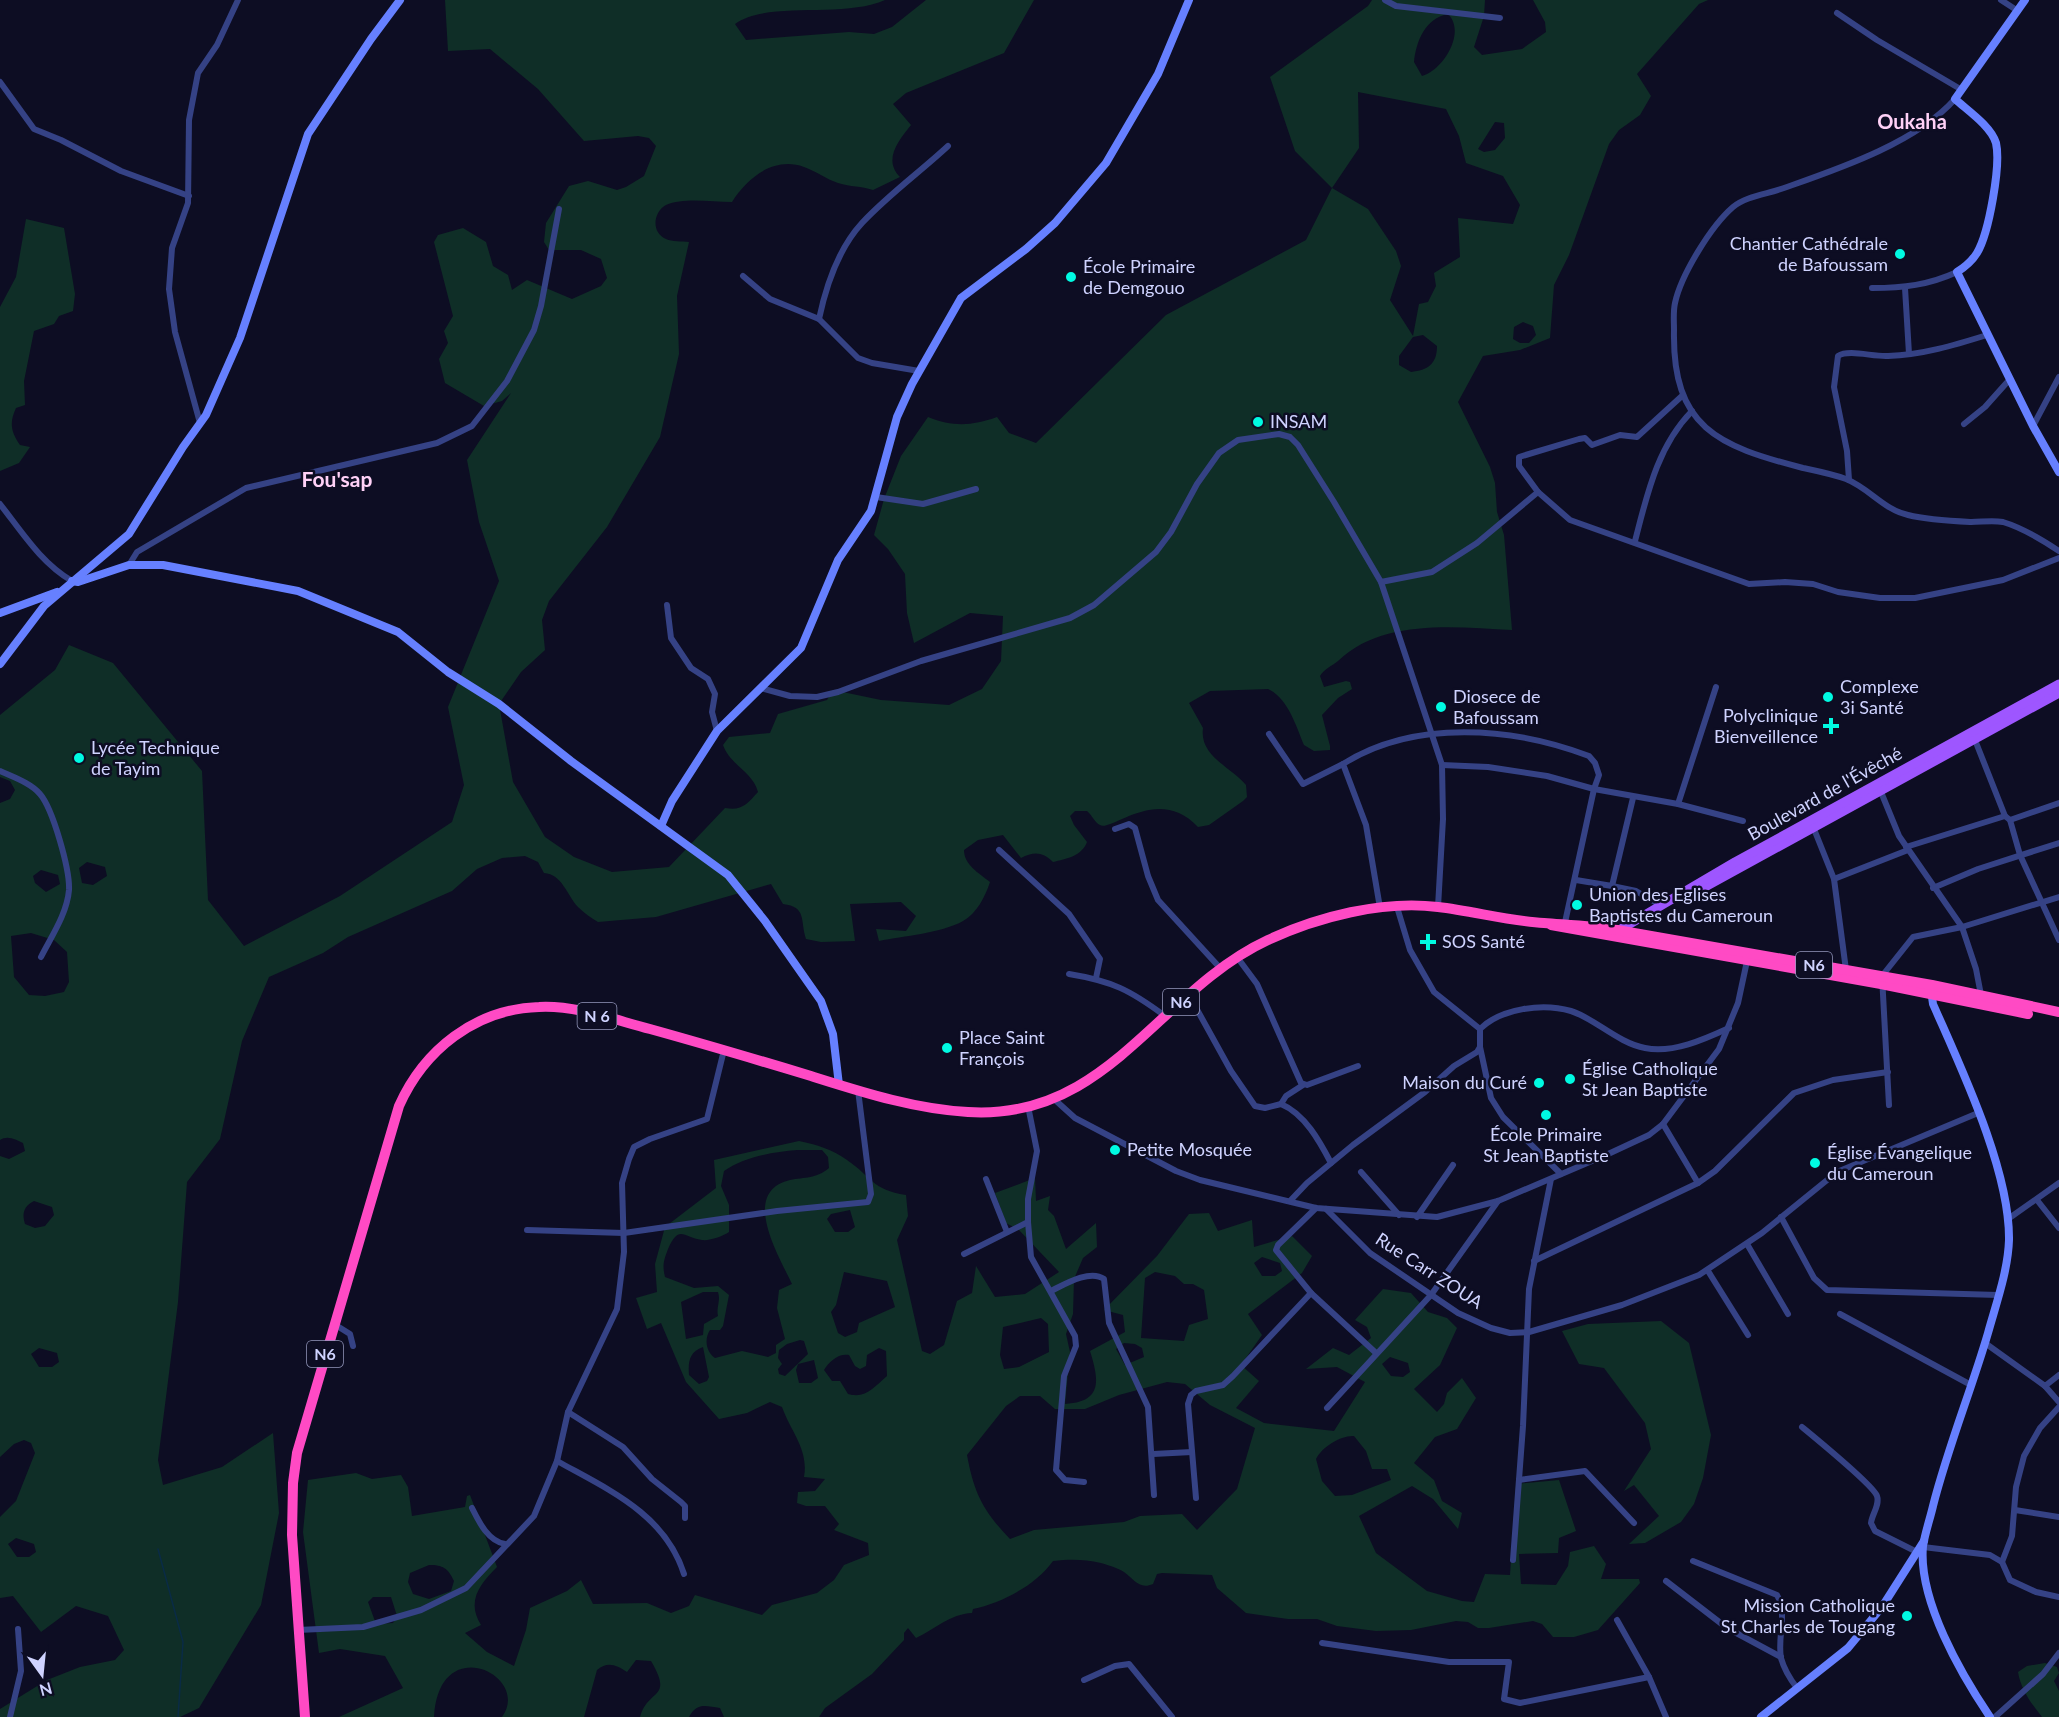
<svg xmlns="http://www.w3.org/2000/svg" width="2059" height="1717" font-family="Lato,sans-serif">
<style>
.green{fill:#0f2e27;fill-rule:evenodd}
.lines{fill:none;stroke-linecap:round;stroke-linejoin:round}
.stream{stroke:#092b46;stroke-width:1.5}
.street{stroke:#354285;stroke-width:6}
.secondary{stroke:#6680ff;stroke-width:8}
.primary{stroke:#9e56ff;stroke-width:9}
.highway{stroke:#ff4ac4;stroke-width:10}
.poi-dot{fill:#00fae2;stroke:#0d0d23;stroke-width:2}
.labels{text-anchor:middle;stroke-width:5;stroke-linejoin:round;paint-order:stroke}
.shield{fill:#0d0d23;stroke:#9598bd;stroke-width:1.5}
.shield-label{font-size:16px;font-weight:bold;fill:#cfd3ff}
.poi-label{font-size:18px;fill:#cfd3ff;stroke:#0d0d23;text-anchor:start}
.street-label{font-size:18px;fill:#cfd3ff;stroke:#0d0d23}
.neighbourhood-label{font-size:20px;font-weight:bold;fill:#ffd1f7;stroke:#0d0d23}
.quarter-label{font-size:21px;font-weight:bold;fill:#ffd1f7;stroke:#0d0d23}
</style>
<rect width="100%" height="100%" fill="#0d0d23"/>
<g class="green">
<path d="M445,0H885C843,19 767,0 735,24L746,40L849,32L874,34L892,27L926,0H1034L1004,53L906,93L893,104L911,125C898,141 883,160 900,177L873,190C861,186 851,187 838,183C826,179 816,171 804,167C774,156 747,178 732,202C712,202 684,197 666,205C653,212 651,233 666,239C672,242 682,241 689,242L677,296L679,354L660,437L607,527L549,601L542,620L545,650L521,672L499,704L513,782L545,837L574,857L612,872L669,867L725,808C742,811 747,804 758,792C753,772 730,765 723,745L729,737L770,733L778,714L827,700L833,690L881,700L949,705L982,689L1001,661L1003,616L970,613L914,643L907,613L905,574L888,549L874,535L884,499L901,456L928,417C953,427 972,426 997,417L1009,433L1036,443L1166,315L1306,240L1332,188L1295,151L1270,77L1368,6L1372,0H1485L1484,16L1474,47L1482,55L1522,49L1546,32L1545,22L1533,0H1708L1699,4L1637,74L1651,96L1640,115L1619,130L1609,144L1569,255L1554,285L1550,338L1520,350L1483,356L1458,402L1490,467L1495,483L1497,512L1504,535L1512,630C1456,627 1382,618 1338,661C1332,666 1324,669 1320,676L1324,687L1346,681L1350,682L1352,689L1338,698L1322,715L1330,746V750L1314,751L1304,745C1296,726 1288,698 1268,689L1210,691L1189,703L1203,728C1199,756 1231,767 1246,785L1247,797L1243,801L1209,825L1198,827C1159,784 1111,832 1100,825C1095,823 1092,815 1087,811H1075L1070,816L1074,825L1087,842C1082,856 1066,859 1053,862C1043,852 1034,851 1021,858L1003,835L978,840L964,850C964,865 979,873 990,882C985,897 977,913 963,921C942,933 903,936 879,941L876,929L906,931L916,916L901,902L850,904L855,941L821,942L806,939C800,920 807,907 783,904L771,884L656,917L598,922C591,918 584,913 578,907C567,895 562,874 544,873L538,862L525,856L502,858L477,869L452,891L348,937L323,953L269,977L242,1041L220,1139L187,1182L178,1302L158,1460L163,1485L222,1467L273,1433L279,1513L261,1605L199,1708L180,1717H0V1709L47,1680L80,1667L115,1660L124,1650L108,1616L76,1606L41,1632L13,1596L0,1598V1517L16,1501L35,1453L31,1443L24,1440L14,1444L0,1457V1156L9,1159L25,1151L23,1143C16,1139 7,1135 0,1140V803L10,799L15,790L10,781L0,777V715L55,670L69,645L113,663L202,771L208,900L244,946L340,896L452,822L464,785L448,707L499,581L479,522L467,460L511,393L502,401L484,406L445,383L439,359L448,343L444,331L453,316L434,242L438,235L463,228L486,242L493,266L508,275L512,290L527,280L572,299L601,286L607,278L601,259L581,250H549L544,242L546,223L569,186L588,181L617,190L626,187L644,176L656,146L649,138L638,136L584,141L538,89L490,49L448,51ZM1448,14C1467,33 1442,71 1422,76L1414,62C1416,42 1425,18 1448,14ZM1358,92L1446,109L1459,136L1466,163L1503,176L1520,205L1513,224L1458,218L1460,257L1434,273L1436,286L1428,302L1419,304L1413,336L1390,300L1401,266L1396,251L1368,209L1332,188L1359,148ZM1495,122L1504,123L1505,138L1495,150L1484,152L1478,149ZM1523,322L1533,326L1536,335L1529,343H1520L1513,339L1514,327ZM1423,335L1437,346C1437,364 1428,370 1411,372L1399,365V356L1413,337ZM87,862L105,867L107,876L93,885L82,883L79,868ZM41,870L58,875L60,884L46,892L35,883L33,876ZM31,933L54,940L67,952L69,982L64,992L45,996L29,995L14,977L11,936ZM34,1201L52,1207L54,1215L45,1226L35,1228L25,1224C22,1215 23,1206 34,1201ZM39,1348L57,1353L59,1362L52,1367H39L31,1354ZM16,1538L34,1544L36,1552L29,1557H17L8,1544Z"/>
<path d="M26,219L64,228L75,294L73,311L59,316L54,324L34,331L24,381L25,405L16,408C9,423 11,432 20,445L30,447L19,463L0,471V307L16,277Z"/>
<path d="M799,1141C817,1145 832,1149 847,1160C872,1177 872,1190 906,1195L908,1216L897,1240L922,1351L930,1354L944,1345L957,1301L972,1293L976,1266L995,1297L1025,1294L1059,1272L1019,1230L1006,1223L995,1193L1035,1178L1036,1201L1050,1196L1048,1210L1054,1216L1066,1249L1096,1223L1097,1247L1083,1258L1074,1279L1073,1314L1066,1334L1070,1352L1065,1404C1103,1402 1099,1380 1090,1351L1125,1332L1123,1315L1104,1310L1157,1256L1189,1214L1209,1213L1218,1231L1252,1220L1254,1247L1292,1236L1312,1256L1302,1273L1248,1314L1262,1335L1241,1365L1259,1381L1236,1408L1264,1423L1334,1431L1365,1382L1337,1367L1306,1369L1333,1348L1349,1355L1371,1338L1367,1327L1355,1320L1383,1289L1411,1293L1428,1312L1447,1318L1457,1328L1440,1365L1414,1389L1437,1412L1444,1404L1447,1393L1462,1378L1476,1398L1457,1429L1435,1437L1414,1463L1434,1480L1442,1501L1462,1513L1458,1529L1433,1499L1412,1486L1359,1516L1376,1553L1427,1591L1462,1601L1474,1602L1485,1574L1510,1575L1516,1484L1559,1480L1576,1531L1559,1538L1558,1553L1519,1554L1521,1584L1556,1585L1568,1566L1570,1552L1594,1546L1606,1564L1601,1579H1639L1640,1583L1598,1630L1574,1637H1553L1542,1624L1533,1621L1489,1628H1478L1468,1622L1456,1621L1411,1630L1376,1631L1337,1626L1317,1619H1288L1246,1613L1217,1588L1212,1575L1162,1573L1157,1574L1153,1584C1139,1590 1134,1579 1124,1572C1118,1568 1108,1565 1101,1563C1084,1559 1070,1559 1053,1561C1036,1585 1002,1603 973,1609L972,1613C950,1614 935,1629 916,1638L908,1628L904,1633V1640L872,1674L825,1708L819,1717H724L720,1708C706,1706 697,1702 689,1717H640C648,1688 674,1700 651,1661L636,1660L627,1672C616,1665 608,1661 597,1670L584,1717H502C532,1676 439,1630 434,1717H339L403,1688L385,1656L340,1649L319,1653L303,1532L308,1480L356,1473L372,1479L401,1475L408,1487L412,1516L465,1507L467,1496L470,1495L497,1567C480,1584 466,1601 481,1625L465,1633L487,1652L514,1666L526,1630L530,1608L567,1591L581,1580L593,1604L647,1603L671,1613L689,1606L695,1595L762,1615L772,1605L817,1593L834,1580L844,1565L869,1555L868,1543L834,1530L839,1524L825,1506H806L797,1503L798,1492L815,1491L825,1479L804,1477C809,1450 791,1432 782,1407L770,1402L747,1413L719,1419L686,1382L661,1323L647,1329L636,1298L657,1292L655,1264L665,1227L716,1188L714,1160ZM797,1150H822L828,1157L829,1168C816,1179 805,1177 790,1180C739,1192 780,1258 792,1284L779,1290L777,1308L785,1339L776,1345V1353L768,1357L742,1351L715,1358C706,1352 704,1339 710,1330H720L723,1326L729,1295L718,1286L694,1288L665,1277C662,1265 664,1260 668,1249C679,1224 683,1237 702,1240C710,1241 723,1236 729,1232V1205L721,1186L724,1171C744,1157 772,1152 797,1150ZM850,1210L855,1227L848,1232H835L827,1219L831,1214ZM1262,1257L1280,1263L1282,1271L1275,1276H1262L1254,1263ZM844,1272L887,1281L895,1307L859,1323L857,1332L845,1337L838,1333L831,1312L836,1305ZM1155,1272L1175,1276L1184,1284H1193L1204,1290L1208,1319L1189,1325L1184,1341L1141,1338L1145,1278ZM703,1292H718C721,1301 716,1307 718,1316L704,1324L703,1335L686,1339L681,1302ZM1041,1318L1048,1324L1049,1352L1019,1367L1004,1369L1000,1355L1003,1327ZM800,1340L804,1341L808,1354L785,1376L779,1374L778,1369L782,1364L778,1358L779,1350L787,1344ZM1124,1343L1135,1344L1142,1348L1144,1357L1125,1365L1116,1349ZM703,1347L709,1377L707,1381L699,1384L689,1375C688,1362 689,1352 703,1347ZM879,1348L886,1351L887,1376C874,1387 866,1399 848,1394L840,1381H832L824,1370C829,1362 838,1353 849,1355L855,1366L860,1369L866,1366L867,1355ZM1390,1357L1408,1363L1410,1372L1403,1377L1391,1376L1382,1364ZM814,1360L818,1378L811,1383H799L796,1370L798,1364ZM1167,1382L1185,1384L1210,1405L1255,1428L1237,1489L1197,1530L1182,1514L1140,1516L1124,1522L1034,1530L1010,1539C983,1511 974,1493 967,1455L1006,1406L1020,1396H1040L1055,1409H1085L1119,1395ZM1354,1436L1366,1451L1372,1469H1387L1391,1480L1352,1495L1335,1496L1322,1481L1316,1459C1322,1447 1341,1435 1354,1436ZM429,1565C443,1565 448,1568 454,1581L451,1591L429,1599L413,1594L408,1582L410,1573ZM373,1597H391L397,1616L393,1623L376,1624L368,1602Z"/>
<polygon points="1661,1321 1689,1343 1711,1435 1703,1478 1694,1504 1681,1522 1645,1543 1629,1544 1659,1516 1634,1485 1624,1491 1651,1449 1645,1423 1604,1368 1579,1364 1562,1331 1588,1324"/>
<path d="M2045,1663L2057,1667L2059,1673L2054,1681L2059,1691V1717H2042C2031,1703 2021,1690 2018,1672L2027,1666Z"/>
</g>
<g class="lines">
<polyline class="stream" points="158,1549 183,1642 178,1717"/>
<g class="street">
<polyline points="1385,0 1396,6 1500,18"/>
<polyline points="2001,0 2018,11"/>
<polyline points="1837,13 1877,40 1962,90"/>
<polyline points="0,82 34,129 61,140 121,171 189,196"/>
<path d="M1955,99C1916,143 1838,169 1784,188C1768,194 1746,196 1733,207C1711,226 1681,275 1675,303C1673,312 1674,321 1674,330C1672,428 1718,446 1803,468C1817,471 1832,474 1846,479C1869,488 1884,510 1908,515C1928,520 1950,521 1971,522C1982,522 1992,520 2003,522C2023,528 2041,539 2059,551"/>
<polyline points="743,276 770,299 819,319 858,358 872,363 919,371"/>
<path d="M1872,288C1903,288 1929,285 1957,272"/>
<polyline points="1905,288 1909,354"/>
<path d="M819,319C826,286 838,249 862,223C888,195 920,172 948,146"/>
<polyline points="1683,395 1637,437 1620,435 1592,445 1585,438 1579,439 1519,457 1519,466 1538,492 1570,520 1749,584 1785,582 1813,584 1838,592 1880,598 1915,598 2003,580 2059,558"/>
<polyline points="200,423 175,332 169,289 172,248 188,203 189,120 198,73 217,45 238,0"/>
<polyline points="1964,424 1985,407 2010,379"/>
<polyline points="2033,426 2059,377"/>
<path d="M1849,480L1847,451L1834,387L1838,356C1849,349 1873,357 1888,356C1922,355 1955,345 1987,335"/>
<polyline points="876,497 923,504 976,489"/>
<path d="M0,504C22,532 41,563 72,581"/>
<path d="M1635,541C1647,495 1657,447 1692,411"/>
<polyline points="129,565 137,552 246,488 437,443 472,426 507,381 534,330 541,306 559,209"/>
<polyline points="1381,582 1432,572 1477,543 1538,492"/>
<polyline points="667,605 671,638 691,668 708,679 715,694 712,712 717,731"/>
<polyline points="761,688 790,696 817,697 838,692 921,661 1070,618 1094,605 1156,552 1171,532 1197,484 1219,453 1238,440 1279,434 1290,437 1298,445 1334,502 1381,582 1442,765 1443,819 1438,907"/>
<polyline points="1269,734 1303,784 1343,764"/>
<polyline points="1975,740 2005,816 2010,820 2020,855 2059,940"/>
<polyline points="1442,765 1488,767 1547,776 1594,789 1678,804 1743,821"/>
<path d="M0,771C13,777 31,783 40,794C53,809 70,870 69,890C67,914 51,937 41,957"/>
<polyline points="1881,792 1899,836 1962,927 1976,969 1981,995"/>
<polyline points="1678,804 1716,687"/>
<polyline points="2010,820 2059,803"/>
<polyline points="1115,829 1129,824 1135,828 1148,876 1158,900 1221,969"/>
<polyline points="1814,829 1834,879 1846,970"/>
<polyline points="1906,847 2005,816"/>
<polyline points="999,850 1069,914 1100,959 1096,978"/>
<polyline points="1834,879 1908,850"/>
<polyline points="1576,880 1612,886 1633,798"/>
<polyline points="1612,886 1636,891 1660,905"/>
<polyline points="1933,888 1978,869 2059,843"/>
<polyline points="1397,907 1410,950 1434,992 1480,1029"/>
<path d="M1380,908L1366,825L1343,764C1414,719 1513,727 1589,756L1595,763L1599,775L1594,789L1564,927"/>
<polyline points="1237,957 1257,984 1301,1083 1307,1085 1358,1066"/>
<path d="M1069,974C1112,981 1130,990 1165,1016"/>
<path d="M1189,995L1231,1071L1255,1106L1265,1108L1281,1104C1305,1114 1320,1142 1331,1163"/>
<polyline points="1480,1047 1491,1098 1503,1117 1561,1174"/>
<polyline points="1054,1099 1075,1118 1176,1171 1200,1180 1316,1208 1437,1217 1498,1201 1606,1155 1649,1135 1663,1124 1719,1049 1738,1003 1747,961"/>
<polyline points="1281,1104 1286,1096 1303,1085"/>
<polyline points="1889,1105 1882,976 1913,937 1962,927 2059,897"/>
<polyline points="1663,1124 1698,1183 1715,1171 1794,1093 1833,1080 1888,1072"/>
<polyline points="1361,1172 1399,1215"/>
<polyline points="986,1179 1007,1232"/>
<polyline points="2037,1200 2059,1228"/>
<path d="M1290,1201L1307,1183L1353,1145L1425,1092L1454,1066L1477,1052L1480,1047V1029C1501,1008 1543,1003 1571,1011C1594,1018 1618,1043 1645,1048C1672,1054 1705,1039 1729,1028"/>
<polyline points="1326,1209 1370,1253 1458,1313 1491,1328 1510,1333 1529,1332 1622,1305 1699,1275 1762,1233 1837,1172 1978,1113"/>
<polyline points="1417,1217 1453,1165"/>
<polyline points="1781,1217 1814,1278 1827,1290 1998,1295"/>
<polyline points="2008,1219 2059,1183"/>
<polyline points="1028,1222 1031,1257 1075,1336 1076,1346 1064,1376 1056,1470 1065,1480 1084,1482"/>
<polyline points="527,1230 624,1233 777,1211 868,1202 871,1194 858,1090"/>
<polyline points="1747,1244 1788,1314"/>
<polyline points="964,1254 1028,1222 1028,1199 1037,1151 1028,1106"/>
<polyline points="1534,1261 1698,1183"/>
<polyline points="1708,1271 1748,1335"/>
<path d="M1051,1291C1065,1284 1090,1269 1104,1279L1109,1323L1148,1407L1154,1495"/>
<polyline points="1311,1293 1276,1250 1278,1245 1316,1208"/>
<polyline points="1840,1314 1971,1385"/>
<polyline points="334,1324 350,1334 353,1346"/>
<polyline points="1985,1343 2045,1386 2059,1375"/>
<polyline points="2045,1386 2059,1402"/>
<polyline points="1327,1408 1431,1295 1498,1201"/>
<polyline points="568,1412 623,1447 652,1479 681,1502 685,1506 685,1518"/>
<path d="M1802,1427C1814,1437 1873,1485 1877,1496C1880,1505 1872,1514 1871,1523L1875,1531L1917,1552"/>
<polyline points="1153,1454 1192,1452"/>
<path d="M557,1461C609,1490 665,1514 684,1574"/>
<polyline points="1519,1480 1585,1471 1634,1523"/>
<polyline points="1196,1498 1188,1404 1191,1395 1196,1391 1223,1385 1233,1376 1311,1293 1376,1353"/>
<path d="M472,1508C479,1522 488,1541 505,1544"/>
<polyline points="2015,1510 2059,1517"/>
<polyline points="1923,1547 1990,1555 2002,1562 2010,1580 2036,1592 2059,1597"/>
<polyline points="1513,1560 1523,1426 1529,1289 1551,1179"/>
<path d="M1693,1561L1777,1595C1788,1614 1777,1637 1781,1658C1784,1669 1790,1679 1797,1688"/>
<polyline points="2002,1562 2012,1536 2016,1487 2024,1456 2040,1428 2059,1407"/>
<polyline points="1666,1581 1727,1628 1781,1657"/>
<polyline points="1617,1620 1649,1677"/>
<polyline points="298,1630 363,1627 421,1610 466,1588 534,1516 557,1461 568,1412 617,1309 624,1252 622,1183 629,1159 634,1147 650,1139 707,1119 724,1050"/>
<polyline points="1322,1643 1449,1662 1509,1662 1504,1699 1520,1703 1649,1677 1666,1717"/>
<polyline points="1084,1680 1115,1666 1129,1664 1172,1717"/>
<polyline points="10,1717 21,1671 18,1629"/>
<polyline points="1995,1717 2043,1674 2059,1653"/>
</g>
<g class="secondary">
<path d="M2025,0L1955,99C1967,110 1991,126 1996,143C2001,165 1989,233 1977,253C1972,261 1965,267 1957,272L2033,426L2059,472"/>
<polyline points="72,581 78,582 129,565 163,565 298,591 398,632 448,672 499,704 571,761 728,875 765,921 821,1001 833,1034 839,1085"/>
<polyline points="0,613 57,592"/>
<polyline points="0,664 44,606 129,534 183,447 206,415 240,338 308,134 371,39 400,0"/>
<polyline points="661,826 672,801 717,731 801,648 838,560 871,511 897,417 912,384 961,298 1026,249 1055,223 1106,163 1158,74 1189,0"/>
<path d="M1931,990L1933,1004C1961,1068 2010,1170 2009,1240C2008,1271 1996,1304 1988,1333C1971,1391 1948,1447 1933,1506C1930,1519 1925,1533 1923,1546C1918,1600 1961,1674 1990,1717"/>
<polyline points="1761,1717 1848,1648 1882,1607 1924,1541"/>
</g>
<g class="primary">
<polyline points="1685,898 2059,693"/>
<polyline points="1616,932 1735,862 2059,684"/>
</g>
<g class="highway">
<polyline points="1551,925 1881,984 2028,1014"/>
<path d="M305,1717L292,1535L293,1483L297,1453L399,1106C424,1050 475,1009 539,1007C576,1005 615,1020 650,1029C704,1044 758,1060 811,1076C862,1092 914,1109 968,1112C1108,1121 1158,991 1268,940C1317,917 1383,900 1438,907C1473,911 1509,921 1544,923C1569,925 1593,926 1617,930L1932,985L2059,1012"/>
</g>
</g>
<g class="poi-dot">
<circle cx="1900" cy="254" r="6"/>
<circle cx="1071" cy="277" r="6"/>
<circle cx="1258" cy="422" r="6"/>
<circle cx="1828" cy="697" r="6"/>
<circle cx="1441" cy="707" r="6"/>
<path d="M1828 717h6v6h6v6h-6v6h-6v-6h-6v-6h6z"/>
<circle cx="79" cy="758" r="6"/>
<circle cx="1577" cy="905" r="6"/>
<path d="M1425 933h6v6h6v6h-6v6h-6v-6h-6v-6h6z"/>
<circle cx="947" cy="1048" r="6"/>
<circle cx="1570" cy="1079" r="6"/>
<circle cx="1539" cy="1083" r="6"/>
<circle cx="1546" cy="1115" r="6"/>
<circle cx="1115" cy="1150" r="6"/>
<circle cx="1815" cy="1163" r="6"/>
<circle cx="1907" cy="1616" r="6"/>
</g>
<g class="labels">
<g class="shield">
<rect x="1796" y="952" width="36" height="26" rx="4.5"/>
<rect x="1163" y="989" width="36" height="26" rx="4.5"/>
<rect x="577.5" y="1003" width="39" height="26" rx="4.5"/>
<rect x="307" y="1341" width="36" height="26" rx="4.5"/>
</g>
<g class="shield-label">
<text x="1814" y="971">N6</text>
<text x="1181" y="1008">N6</text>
<text x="597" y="1022">N 6</text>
<text x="325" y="1360">N6</text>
</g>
<g class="poi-label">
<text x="1888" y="250" text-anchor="end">Chantier Cathédrale<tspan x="1888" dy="21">de Bafoussam</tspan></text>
<text x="1083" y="273">École Primaire<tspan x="1083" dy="21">de Demgouo</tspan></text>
<text x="1270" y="428">INSAM</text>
<text x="1840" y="693">Complexe<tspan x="1840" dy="21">3i Santé</tspan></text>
<text x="1453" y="703">Diosece de<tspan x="1453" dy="21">Bafoussam</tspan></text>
<text x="1818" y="722" text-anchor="end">Polyclinique<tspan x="1818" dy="21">Bienveillence</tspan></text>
<text x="91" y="754">Lycée Technique<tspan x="91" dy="21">de Tayim</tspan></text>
<text x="1589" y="901">Union des Eglises<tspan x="1589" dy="21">Baptistes du Cameroun</tspan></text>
<text x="1442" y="948">SOS Santé</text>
<text x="959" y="1044">Place Saint<tspan x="959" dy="21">François</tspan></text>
<text x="1582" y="1075">Église Catholique<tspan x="1582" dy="21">St Jean Baptiste</tspan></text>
<text x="1527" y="1089" text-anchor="end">Maison du Curé</text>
<text x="1546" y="1141" text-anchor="middle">École Primaire<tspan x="1546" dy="21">St Jean Baptiste</tspan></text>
<text x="1127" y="1156">Petite Mosquée</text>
<text x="1827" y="1159">Église Évangelique<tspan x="1827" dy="21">du Cameroun</tspan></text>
<text x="1895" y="1612" text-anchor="end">Mission Catholique<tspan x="1895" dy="21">St Charles de Tougang</tspan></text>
</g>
<g class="street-label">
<text transform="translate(1825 794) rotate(-29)" y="6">Boulevard de l'Évêché</text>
<text transform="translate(1429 1271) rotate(33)" y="6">Rue Carr ZOUA</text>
</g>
<g class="neighbourhood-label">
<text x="1912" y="129">Oukaha</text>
</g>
<g class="quarter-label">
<text x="337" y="487">Fou'sap</text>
</g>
</g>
<g transform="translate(42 1675) rotate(165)" stroke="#0d0d23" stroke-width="4.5" paint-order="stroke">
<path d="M0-4.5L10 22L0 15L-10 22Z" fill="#cfd3ff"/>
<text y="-9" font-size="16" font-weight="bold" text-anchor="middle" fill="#cfd3ff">N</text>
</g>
</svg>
